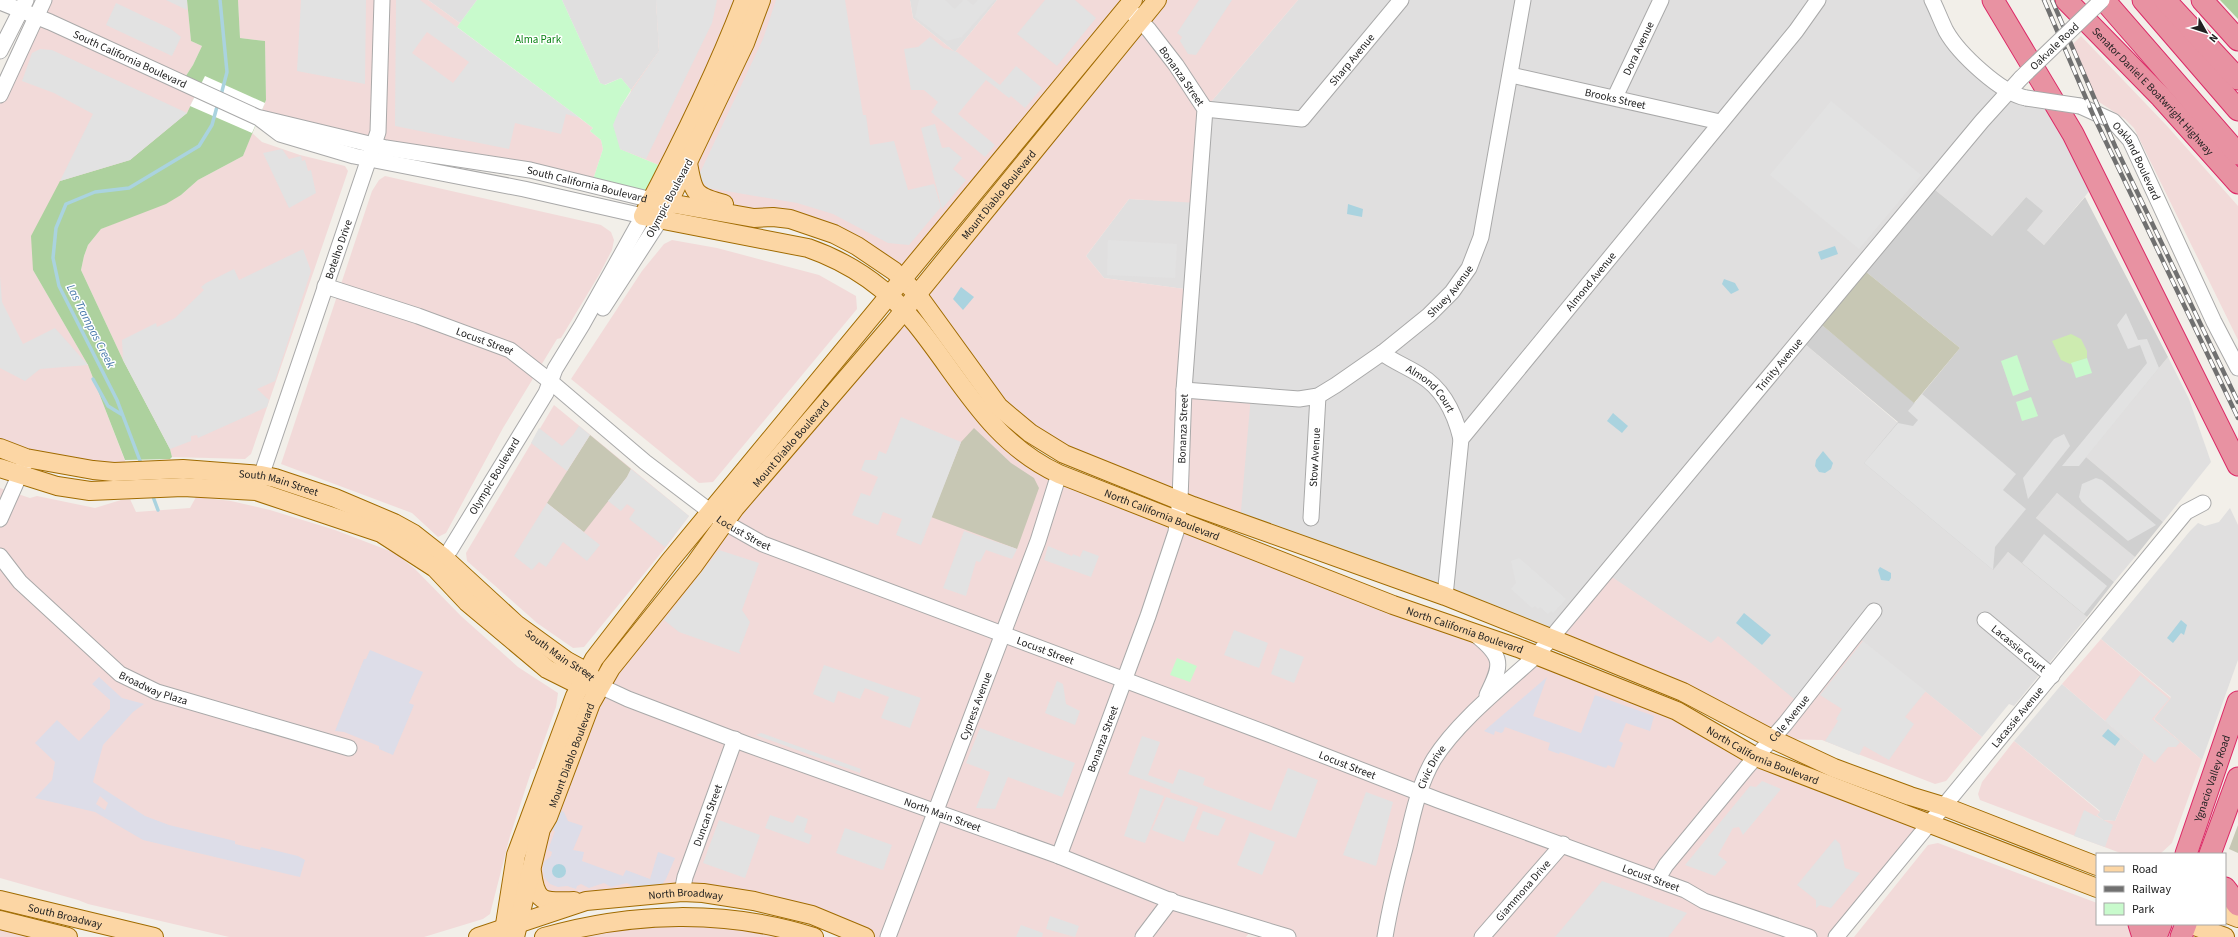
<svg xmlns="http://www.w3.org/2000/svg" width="2238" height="937" font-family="'Source Sans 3',sans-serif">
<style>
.residential{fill:#e0dfdf}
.commercial{fill:#f2dad9}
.religious{fill:#d0d0d0}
.construction{fill:#c7c7b4}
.grass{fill:#cdebb0}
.forest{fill:#add19e}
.park{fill:#c8facc}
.parking{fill:#e2e2e2;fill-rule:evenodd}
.plaza{fill:#dddde8;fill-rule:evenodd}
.water{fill:#aad3df}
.pier{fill:#fff}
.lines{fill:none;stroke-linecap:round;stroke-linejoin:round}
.stream{stroke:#aad3df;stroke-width:3.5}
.minor-casing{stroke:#a9a9a9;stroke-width:17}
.major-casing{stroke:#a06b00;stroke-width:20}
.highway-casing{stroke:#dc2a67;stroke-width:23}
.minor{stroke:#fff;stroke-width:15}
.major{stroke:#fcd6a4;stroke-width:18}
.highway{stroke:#e892a2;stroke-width:21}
.rail-casing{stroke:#707070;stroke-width:4.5}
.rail{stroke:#fff;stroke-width:3;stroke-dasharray:9;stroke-linecap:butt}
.minor-bridge-casing{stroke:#a9a9a9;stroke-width:17;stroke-linecap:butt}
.minor-bridge{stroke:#fff;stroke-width:15}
.labels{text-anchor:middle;stroke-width:3;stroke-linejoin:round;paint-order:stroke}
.park-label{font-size:11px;fill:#0c8416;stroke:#fff}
.street-label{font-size:11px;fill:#222;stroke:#fff}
.water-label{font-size:12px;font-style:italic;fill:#4a7aab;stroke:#fff}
</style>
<rect width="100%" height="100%" fill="#f2efe9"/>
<g class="residential">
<polygon points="428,0 477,0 460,23"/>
<polygon points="562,0 656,0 659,51 631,90 621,78 604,85 600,83"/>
<polygon points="910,0 997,0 955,52 913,18"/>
<polygon points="1298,0 1932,0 1947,32 2007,91 2057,106 2097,182 2044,245 2027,230 2026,197 1992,236 1929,185 1800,340 1898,423 1865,462 1993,569 2008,552 2087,617 2014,706 2009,704 1982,737 1855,636 1799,703 1756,730 1240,522 1184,390 1191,290 1104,278 1086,256 1129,199 1198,202 1205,109"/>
<polygon points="2168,357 2189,399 2211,462 2163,522 2086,457"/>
<polygon points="2057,493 2135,557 2114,582 2036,518"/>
<polygon points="2230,508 2238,525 2238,660 2202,760 2154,719 2171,697 2101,639 2190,531 2198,523 2205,526 2219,522"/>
<polygon points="2062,684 2144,754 2115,821 2103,820 2097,815 2100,811 2014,741"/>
</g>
<g class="commercial">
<polygon points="44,0 187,0 191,41 202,46 193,65 182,82 198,90 187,113 33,270 88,365 129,471 0,448 0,95"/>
<polygon points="238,0 428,0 460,23 457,28 593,128 590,131 601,140 603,149 591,186 259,118 266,100 265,41 240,38"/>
<polygon points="656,0 744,0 668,169 620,149 631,90 659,51"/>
<polygon points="761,0 910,0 913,18 955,52 997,0 1133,0 903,279 857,246 706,199 690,182 725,83"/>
<polygon points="1157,0 1298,0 1205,109 1198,203 1129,199 1086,256 1104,278 1192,290 1184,390 1251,395 1240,522 1030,433 917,294"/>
<polygon points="2081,36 2168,127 2238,206 2238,340 2134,128 2125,119 2096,100 2073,44"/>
<polygon points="252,133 262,142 300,155 345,166 348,171 251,454 245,459 172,457 170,449 123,360 81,270 84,256 88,245 101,229 181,195 198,180 243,156"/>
<polygon points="385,176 601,225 611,232 614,240 612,250 599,275 561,338 557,339 503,428 446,533 438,537 412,513 281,464 372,191 379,180"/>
<polygon points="672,240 717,248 804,271 819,275 856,296 857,309 713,482 699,483 571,379 642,271 664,244"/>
<polygon points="903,311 1020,451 1475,634 1496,655 1482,705 1537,655 1928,824 1836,937 1287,937 1254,926 1246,937 865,937 703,893 586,901 536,893 541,829 591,703"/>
<polygon points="554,405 689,516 666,547 584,647 573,648 537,623 467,561 466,553"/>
<polygon points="0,488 30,498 37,496 95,508 121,500 130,499 136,512 190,508 196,497 231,501 270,510 335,530 395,553 415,569 461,616 518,667 558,693 556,707 534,769 532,769 510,836 490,914 483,919 424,937 229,937 88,904 78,900 0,878"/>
<polygon points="1606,573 1711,643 1718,636 1799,703 1855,635 1982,737 1946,781 1935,784 1822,740 1772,739 1551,639"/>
<polygon points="2101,639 2171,698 2154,719 2202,760 2172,843 2160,854 2123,854 1980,800 1978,794 1982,782 2014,741 2100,812 2097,815 2103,820 2115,821 2144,754 2062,684"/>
<polygon points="1938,843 2097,903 2097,924 2127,924 2131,937 1854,937 1928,845"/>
<polygon points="634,918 814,937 544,937"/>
<polygon points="0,920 68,937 0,937"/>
</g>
<polygon class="religious" points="1929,185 1992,236 2026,197 2043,211 2027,230 2044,245 2085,197 2168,357 2086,457 2163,522 2135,557 2057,493 2036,518 2114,582 2087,617 2008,552 1993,570 1864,463 1898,422 1800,340 1816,320 1915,403 1922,394 1960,348 1860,267"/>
<g class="construction">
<polygon points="1860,267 1960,348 1914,403 1816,320"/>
<polygon points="974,428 1011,463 1034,478 1039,488 1017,549 931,517 961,442"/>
<polygon points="590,435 631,469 627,477 584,532 547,503"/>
<polygon points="2238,825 2238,853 2229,849"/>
</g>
<polygon class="grass" points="2071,334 2081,339 2087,351 2087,358 2070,364 2061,360 2052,341"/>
<g class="forest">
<polygon points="187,0 238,0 240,38 265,41 266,100 243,156 198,180 181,195 166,204 101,229 88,245 84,256 81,270 123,360 170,449 172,457 170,459 125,460 88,365 33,270 31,236 60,181 130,160 187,113 198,90 182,82 193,65 202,46 191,41"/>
<polygon points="2220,0 2238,0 2238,19"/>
</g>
<g class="park">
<polygon points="477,0 562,0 600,83 605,85 621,78 631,90 620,108 620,149 668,169 652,200 591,186 603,149 601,140 590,131 593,128 580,118 457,27"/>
<polygon points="2017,355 2029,390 2013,396 2001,361"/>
<polygon points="2087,358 2092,373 2076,378 2071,363"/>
<polygon points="2031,397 2038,416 2022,421 2016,402"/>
<polygon points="1177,658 1197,666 1190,682 1170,675"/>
</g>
<g class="parking">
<polygon points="166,0 187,0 187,10"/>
<polygon points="301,0 366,0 365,84 297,71"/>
<path d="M396,0H420L580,118L566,114L561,134L515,123L509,149L395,126ZM427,32L469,62L453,83L412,53Z"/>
<polygon points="656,0 717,0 712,23 646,159 620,149 613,125 620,108 659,51"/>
<polygon points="776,0 845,0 863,115 866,115 870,145 894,141 908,190 934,184 941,207 909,245 888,243 833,214 797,203 708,188 698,177 763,39"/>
<polygon points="919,0 945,0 955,9 963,0 967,0 973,5 978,0 995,0 962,37 947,41 915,17"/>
<polygon points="1045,0 1075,0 1096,18 1057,66 1017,34"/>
<polygon points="1199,0 1232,0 1196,55 1188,54 1180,41 1182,37 1177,33"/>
<polygon points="116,3 171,29 181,37 172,56 106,25"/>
<polygon points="930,37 944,48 957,52 1000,85 1016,66 1042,88 1025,108 1011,96 1009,98 986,80 966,104 958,114 995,145 985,157 931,112 938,102 924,90 911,90 904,49 918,47"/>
<polygon points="40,49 52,50 187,113 130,160 60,181 93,114 54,93 22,81 32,53"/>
<polygon points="1831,101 1921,175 1859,249 1770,175"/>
<polygon points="935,124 942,148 949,147 962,158 953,169 966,180 942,209 921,128"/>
<polygon points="282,149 289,159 301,156 302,161 305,160 308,171 311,170 316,193 289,208 263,153"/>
<polygon points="1108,240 1177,244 1175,278 1107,275"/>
<polygon points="303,249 311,271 275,381 257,389 269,400 267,407 198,438 197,435 191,436 191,441 170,449 123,360 122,340 156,323 157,327 175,318 204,290 201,287 206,283 234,269 239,280"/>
<polygon points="0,276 2,302 23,344 55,328 88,365 40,369 25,381 0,368"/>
<polygon points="2126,313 2138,340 2147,339 2159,368 2079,466 2062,466 2147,363 2140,345 2128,349 2117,325"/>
<polygon points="1922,394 2016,474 2003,490 2026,509 1995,547 1993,570 1864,463 1898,423 1913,426 1918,420 1908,411"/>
<polygon points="901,417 961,442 921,545 896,535 902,519 883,512 878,525 852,515 861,493 870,496 878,477 861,470 865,460 876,460 879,451 886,454"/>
<polygon points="579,426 590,435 567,471 531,443 539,428 562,446 573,435"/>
<polygon points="2064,434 2070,446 2028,499 2023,478 2054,439"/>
<polygon points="631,469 689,516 665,547 629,519 635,510 627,504 621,511 608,501 627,477"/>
<polygon points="2096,478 2102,480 2156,525 2128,541 2082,502 2079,497 2082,484"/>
<polygon points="547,503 600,545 587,561 563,542 546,567 539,562 532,570 514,556"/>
<polygon points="964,531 1017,549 1012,559 986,550 980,562 976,561 966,596 943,588"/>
<polygon points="2044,534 2107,586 2084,614 2022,563"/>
<polygon points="1048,546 1072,556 1073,554 1080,557 1083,550 1099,556 1091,577 1044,560"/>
<polygon points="719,550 759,563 742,610 750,622 739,651 741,654 679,632 664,620"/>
<polygon points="1519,558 1566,599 1553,613 1551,611 1548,614 1540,607 1538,609 1535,606 1532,608 1511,589 1516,583 1511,561"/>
<polygon points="1234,630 1268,643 1259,668 1224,655"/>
<polygon points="1863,641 1926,691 1905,717 1914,724 1889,760 1864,746 1859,755 1825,741 1838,721 1836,719 1842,709 1820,695"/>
<polygon points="1280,648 1304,657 1294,683 1271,674"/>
<polygon points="824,665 921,698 910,728 881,718 889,697 865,688 860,699 838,691 834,703 813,694"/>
<polygon points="2140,675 2169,699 2152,719 2180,742 2176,747 2168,747 2155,763 2105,721"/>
<polygon points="1057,681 1063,684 1066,704 1080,711 1075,725 1045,713"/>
<polygon points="980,728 1075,763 1062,797 1008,777 995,809 976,808 990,772 966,763"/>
<polygon points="761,733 861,769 860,773 756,735"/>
<polygon points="1142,736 1160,742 1148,775 1173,784 1179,769 1205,778 1203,785 1271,811 1288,768 1318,780 1296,838 1170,792 1171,790 1128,774"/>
<polygon points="1762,781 1781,789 1743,835 1739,827 1733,828 1718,855 1727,862 1715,876 1685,865 1750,786 1756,787"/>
<polygon points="1140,788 1164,796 1145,843 1124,836"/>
<polygon points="1366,792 1393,802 1376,866 1343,855"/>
<polygon points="1166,797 1198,807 1184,842 1152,830"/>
<polygon points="2084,810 2113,825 2105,847 2074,836"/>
<polygon points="1203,811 1226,819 1218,836 1196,829"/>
<polygon points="770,815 793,823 797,815 808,819 804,832 812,835 809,844 765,828"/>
<polygon points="719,820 760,835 745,878 703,863"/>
<polygon points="845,828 892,845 883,870 836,853"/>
<polygon points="1250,832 1275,842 1262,875 1237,865"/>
<polygon points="1835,839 1840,844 1845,868 1860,873 1831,908 1820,905 1816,908 1816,900 1797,885"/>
<polygon points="1602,881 1619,887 1687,913 1668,937 1555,937"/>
<polygon points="1050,916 1079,926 1075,937 1046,929"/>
<polygon points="1021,925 1043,933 1042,937 1016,937"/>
</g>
<g class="plaza">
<polygon points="370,650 423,672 409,703 414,705 393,755 379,749 379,746 344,732 335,731 364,659 366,659"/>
<path d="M99,677L122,698L144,704L133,712L103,745L93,782L145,816L169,825L235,841V844L260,850L261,847L298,856L305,860L300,877L143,840L95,812L35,798L52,780L55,762L35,743L57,720L79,741L110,709V700L92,684ZM100,796L108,803L105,810L96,804Z"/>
<polygon points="1547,677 1533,716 1581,733 1595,695 1654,716 1650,731 1626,723 1619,741 1623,743 1614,768 1608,765 1606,768 1560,752 1559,754 1548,750 1550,743 1505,727 1503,732 1501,733 1495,731 1494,735 1484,731"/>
<path d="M556,809L564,812L568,821L583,826L573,850L584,852L582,861L623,876L626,870L650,879L658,852L675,858L666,879L661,886L634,887L627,883L611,887L604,883L589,888L581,884L577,886L576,889L567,886L558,887L550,884L544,877L543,868L544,862L551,856L552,852L548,850L555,831L552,830L554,826L552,825ZM561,864L564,875L560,877L554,875L553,872L557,865Z"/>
</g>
<g class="water">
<polygon points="1348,204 1363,209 1362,217 1347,214"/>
<polygon points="1835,246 1838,254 1821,260 1818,252"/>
<polygon points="1724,279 1735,283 1739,290 1731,294 1722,284"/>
<polygon points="961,287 974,297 963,310 953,299"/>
<polygon points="1613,413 1628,426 1622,433 1607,421"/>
<polygon points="1823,451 1833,463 1831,469 1825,473 1819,472 1815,466 1816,460"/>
<polygon points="1880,567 1891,573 1891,578 1889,581 1881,580 1878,570"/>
<polygon points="1744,613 1771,635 1762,645 1736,623"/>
<polygon points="2181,620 2187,625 2184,635 2181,633 2173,643 2167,638"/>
<polygon points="2108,729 2120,739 2115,746 2102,736"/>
<circle cx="559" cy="871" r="7"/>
</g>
<polygon class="pier" points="205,76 265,103 252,133 190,106"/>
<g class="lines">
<g class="stream">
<polyline points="220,0 227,72 221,95"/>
<polyline points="93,379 108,406 121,414"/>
<polyline points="142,466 117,400 59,286 53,258 56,228 66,204 95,192 129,188 199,146 212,125 218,103"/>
<polyline points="152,494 158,510"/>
</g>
<defs>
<g id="minor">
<path d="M1932,0C1937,10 1941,21 1946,31C1959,54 2001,93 2026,98"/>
<path id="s1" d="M0,2L50,22L259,118L280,134L354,156L524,189L643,216L582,325L555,369L546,393L450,550L437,566"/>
<polyline points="0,51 26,0"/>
<path id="s2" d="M1511,75L1720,122"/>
<polyline points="0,95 44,0"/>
<path id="s3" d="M1615,97L1661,0"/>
<path id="s4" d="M2080,106L2113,121L2130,140L2214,322L2238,368"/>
<path id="s5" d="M1205,109L1302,119L1401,0"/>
<path id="s6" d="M261,118L386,148L530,170L652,200"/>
<path id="s7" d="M325,286L418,316L510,350L551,382L645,462L724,522L763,544L1271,735L1438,800L1685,890L1704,901L1809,937"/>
<polyline points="603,308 660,220"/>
<path id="s8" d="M1382,353C1394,362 1408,367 1420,375C1444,389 1455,414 1461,439"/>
<path id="s9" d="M1184,390L1299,399L1318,396L1336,385L1382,353L1429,315L1452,292L1469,268L1481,237L1523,0"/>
<path id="s10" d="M258,485L378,132L382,0"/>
<path id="s11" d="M1311,518L1318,396"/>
<polyline points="0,519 24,465"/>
<path id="s12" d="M0,556L20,582L120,674L157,692L349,748"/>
<path id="s13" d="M1445,596L1461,439L1796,31L1818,0"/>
<path id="s14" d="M1985,620L2052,676"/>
<path d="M1476,635C1504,657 1502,665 1487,695"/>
<path id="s15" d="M600,686L628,699L746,744L1059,856L1176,903L1288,937"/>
<path id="s16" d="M1059,856L1148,616L1176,532L1180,500L1184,390L1205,109L1176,65L1149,30L1127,7"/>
<path id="s17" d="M1657,880L1666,865L1747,767L1785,724L1874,611"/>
<path id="s18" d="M682,892L685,877L735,739"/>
<path id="s19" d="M888,937L1038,541L1059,474"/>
<polyline points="1143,937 1171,900"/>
<path id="s20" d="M1385,937C1390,907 1397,878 1405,848C1412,818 1418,786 1434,759C1458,721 1504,685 1537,655L1982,121L2021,78"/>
<path id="s21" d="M1482,937L1563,844"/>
<path id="s22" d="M1836,937L2186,512L2203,503"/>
</g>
<g id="major">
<path id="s23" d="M744,0C716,74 680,146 643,216L808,248C851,263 888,289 916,324C962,381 990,442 1059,474L1393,605L1518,648L1677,711L1756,757L2097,888"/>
<path d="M688,163C693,193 694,196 724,204"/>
<polyline points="652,200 754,218 773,217 790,219 834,234 857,246 894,271 917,294 999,407 1030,433 1064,454 1193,506 1445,596 1568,645 1683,692 1772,739 1834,768 1910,796 1943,806 2097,866"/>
<polyline points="664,212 745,43 761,0"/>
<path id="s24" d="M0,448L26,458L93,470L114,472L183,469L261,475L275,478L335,498L394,523L414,534L442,556L516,624L567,661L587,672L594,680"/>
<polyline points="0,468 57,486 90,491 183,487 256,491 381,533 435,568 467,602 547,669 579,685 591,686"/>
<path d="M532,872C536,904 544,902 574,901"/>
<path id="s25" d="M0,900L154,937"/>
<polyline points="2225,913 2238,918"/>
<polyline points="0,920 68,937"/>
<polyline points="2189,924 2225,937"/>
<path id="s26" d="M478,937L586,901L682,892L703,893L754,901L812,915L865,937"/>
<polyline points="503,937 516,855 575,696 594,659 669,562 1133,0"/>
<path id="s27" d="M515,937L541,829L548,817L591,703L611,668L694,565L735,508L893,324L1157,0"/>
<path d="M544,937C631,912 726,909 814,937"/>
</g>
<g id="highway">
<polyline points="1993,0 2073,134 2238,465"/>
<path id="s28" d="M2066,0L2161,97L2238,183"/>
<polyline points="2104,0 2238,154"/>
<polyline points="2143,0 2238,110"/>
<polyline points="2165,0 2238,79"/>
<polyline points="2202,0 2238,40"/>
<path id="s29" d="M2186,854L2238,702"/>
<polyline points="2210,854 2238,778"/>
<polyline points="2225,888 2238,905"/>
<polyline points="2139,924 2143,937"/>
<polyline points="2156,937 2161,924"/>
<polyline points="2181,937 2186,924"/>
</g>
</defs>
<use href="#minor" class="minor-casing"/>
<use href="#major" class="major-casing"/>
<use href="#highway" class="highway-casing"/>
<use href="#minor" class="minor"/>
<use href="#major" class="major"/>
<use href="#highway" class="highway"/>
<defs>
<g id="rail">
<polyline points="2044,0 2094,117 2238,418"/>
<polyline points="2052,0 2115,146 2238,402"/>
</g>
</defs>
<use href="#rail" class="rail-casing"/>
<use href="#rail" class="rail"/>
<defs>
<g id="minor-bridge">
<path id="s30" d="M2021,78L2102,0"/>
<polyline points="2026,98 2080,106"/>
</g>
</defs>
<use href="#minor-bridge" class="minor-bridge-casing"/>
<use href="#minor-bridge" class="minor-bridge"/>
</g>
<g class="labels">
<g class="park-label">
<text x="538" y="43">Alma Park</text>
</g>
<g class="street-label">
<text dy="4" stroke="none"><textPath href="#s30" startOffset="46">Oakvale Road</textPath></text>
<text dy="4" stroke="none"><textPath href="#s3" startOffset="54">Dora Avenue</textPath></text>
<text dy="4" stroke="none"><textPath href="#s1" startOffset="142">South California Boulevard</textPath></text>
<text dy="4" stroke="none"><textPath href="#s5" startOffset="175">Sharp Avenue</textPath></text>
<text transform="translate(1182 76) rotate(55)" y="4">Bonanza Street</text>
<text dy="4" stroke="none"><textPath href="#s28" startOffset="126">Senator Daniel E Boatwright Highway</textPath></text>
<text dy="4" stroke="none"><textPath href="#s2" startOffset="107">Brooks Street</textPath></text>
<text dy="4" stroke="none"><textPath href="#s4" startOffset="83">Oakland Boulevard</textPath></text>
<text dy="4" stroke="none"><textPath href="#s6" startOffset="333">South California Boulevard</textPath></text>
<text dy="4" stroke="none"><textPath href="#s27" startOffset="899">Mount Diablo Boulevard</textPath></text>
<text transform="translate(669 198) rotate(-62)" y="4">Olympic Boulevard</text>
<text dy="4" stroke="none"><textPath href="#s10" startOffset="249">Botelho Drive</textPath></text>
<text dy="4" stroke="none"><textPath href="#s13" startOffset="362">Almond Avenue</textPath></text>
<text dy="4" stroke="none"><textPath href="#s9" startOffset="304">Shuey Avenue</textPath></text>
<text dy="4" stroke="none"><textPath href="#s7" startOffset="169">Locust Street</textPath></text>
<text dy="4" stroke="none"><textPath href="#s20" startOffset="710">Trinity Avenue</textPath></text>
<text dy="4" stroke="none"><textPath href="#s8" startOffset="61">Almond Court</textPath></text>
<text dy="4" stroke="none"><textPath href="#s16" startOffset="448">Bonanza Street</textPath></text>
<text dy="4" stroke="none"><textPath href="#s27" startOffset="575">Mount Diablo Boulevard</textPath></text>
<text dy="4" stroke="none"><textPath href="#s11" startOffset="61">Stow Avenue</textPath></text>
<text transform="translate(494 476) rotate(-59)" y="4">Olympic Boulevard</text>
<text dy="4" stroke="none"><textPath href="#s24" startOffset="283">South Main Street</textPath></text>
<text dy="4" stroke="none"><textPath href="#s23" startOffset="861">North California Boulevard</textPath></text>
<text dy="4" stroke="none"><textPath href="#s7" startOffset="493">Locust Street</textPath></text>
<text dy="4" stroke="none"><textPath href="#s23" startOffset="1185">North California Boulevard</textPath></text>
<text dy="4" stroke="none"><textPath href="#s14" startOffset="44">Lacassie Court</textPath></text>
<text dy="4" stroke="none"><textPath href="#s7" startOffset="817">Locust Street</textPath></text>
<text dy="4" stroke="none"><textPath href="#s24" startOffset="619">South Main Street</textPath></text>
<text dy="4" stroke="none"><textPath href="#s12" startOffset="205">Broadway Plaza</textPath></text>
<text dy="4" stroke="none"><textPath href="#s19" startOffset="247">Cypress Avenue</textPath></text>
<text dy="4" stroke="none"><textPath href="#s22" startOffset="285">Lacassie Avenue</textPath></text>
<text dy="4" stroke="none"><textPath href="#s17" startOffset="209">Cole Avenue</textPath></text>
<text dy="4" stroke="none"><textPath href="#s16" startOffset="125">Bonanza Street</textPath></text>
<text dy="4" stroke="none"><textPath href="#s27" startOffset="191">Mount Diablo Boulevard</textPath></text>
<text dy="4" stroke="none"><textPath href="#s23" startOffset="1509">North California Boulevard</textPath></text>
<text dy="4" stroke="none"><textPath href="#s7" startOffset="1140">Locust Street</textPath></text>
<text dy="4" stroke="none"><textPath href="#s20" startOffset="177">Civic Drive</textPath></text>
<text dy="4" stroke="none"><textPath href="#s29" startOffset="80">Ygnacio Valley Road</textPath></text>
<text dy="4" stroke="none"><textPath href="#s15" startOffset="366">North Main Street</textPath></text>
<text dy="4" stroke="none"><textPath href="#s18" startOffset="81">Duncan Street</textPath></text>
<text dy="4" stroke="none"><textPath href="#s7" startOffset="1464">Locust Street</textPath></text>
<text dy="4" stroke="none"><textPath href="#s21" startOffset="62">Giammona Drive</textPath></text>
<text dy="4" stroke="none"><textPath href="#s26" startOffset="214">North Broadway</textPath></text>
<text dy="4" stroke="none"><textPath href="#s25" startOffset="67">South Broadway</textPath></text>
</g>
<g class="water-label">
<text transform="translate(91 326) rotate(63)" y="4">Las Trampas Creek</text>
</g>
</g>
<rect x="2096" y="853" width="130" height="72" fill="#ffffff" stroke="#a7a7a7"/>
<rect x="2104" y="866" width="20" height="6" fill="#fcd6a4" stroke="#a7a7a7"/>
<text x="2132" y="873" font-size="12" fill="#222222">Road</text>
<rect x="2104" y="886" width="20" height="6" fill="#707070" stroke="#a7a7a7"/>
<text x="2132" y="893" font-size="12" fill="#222222">Railway</text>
<rect x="2104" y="903" width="20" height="12" fill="#c8facc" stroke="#a7a7a7"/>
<text x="2132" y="913" font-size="12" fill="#222222">Park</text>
<g transform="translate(2206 32) rotate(129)" stroke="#ffffff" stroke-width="3" paint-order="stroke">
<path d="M0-3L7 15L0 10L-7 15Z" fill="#222222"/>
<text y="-6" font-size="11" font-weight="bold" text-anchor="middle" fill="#222222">N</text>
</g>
</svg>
